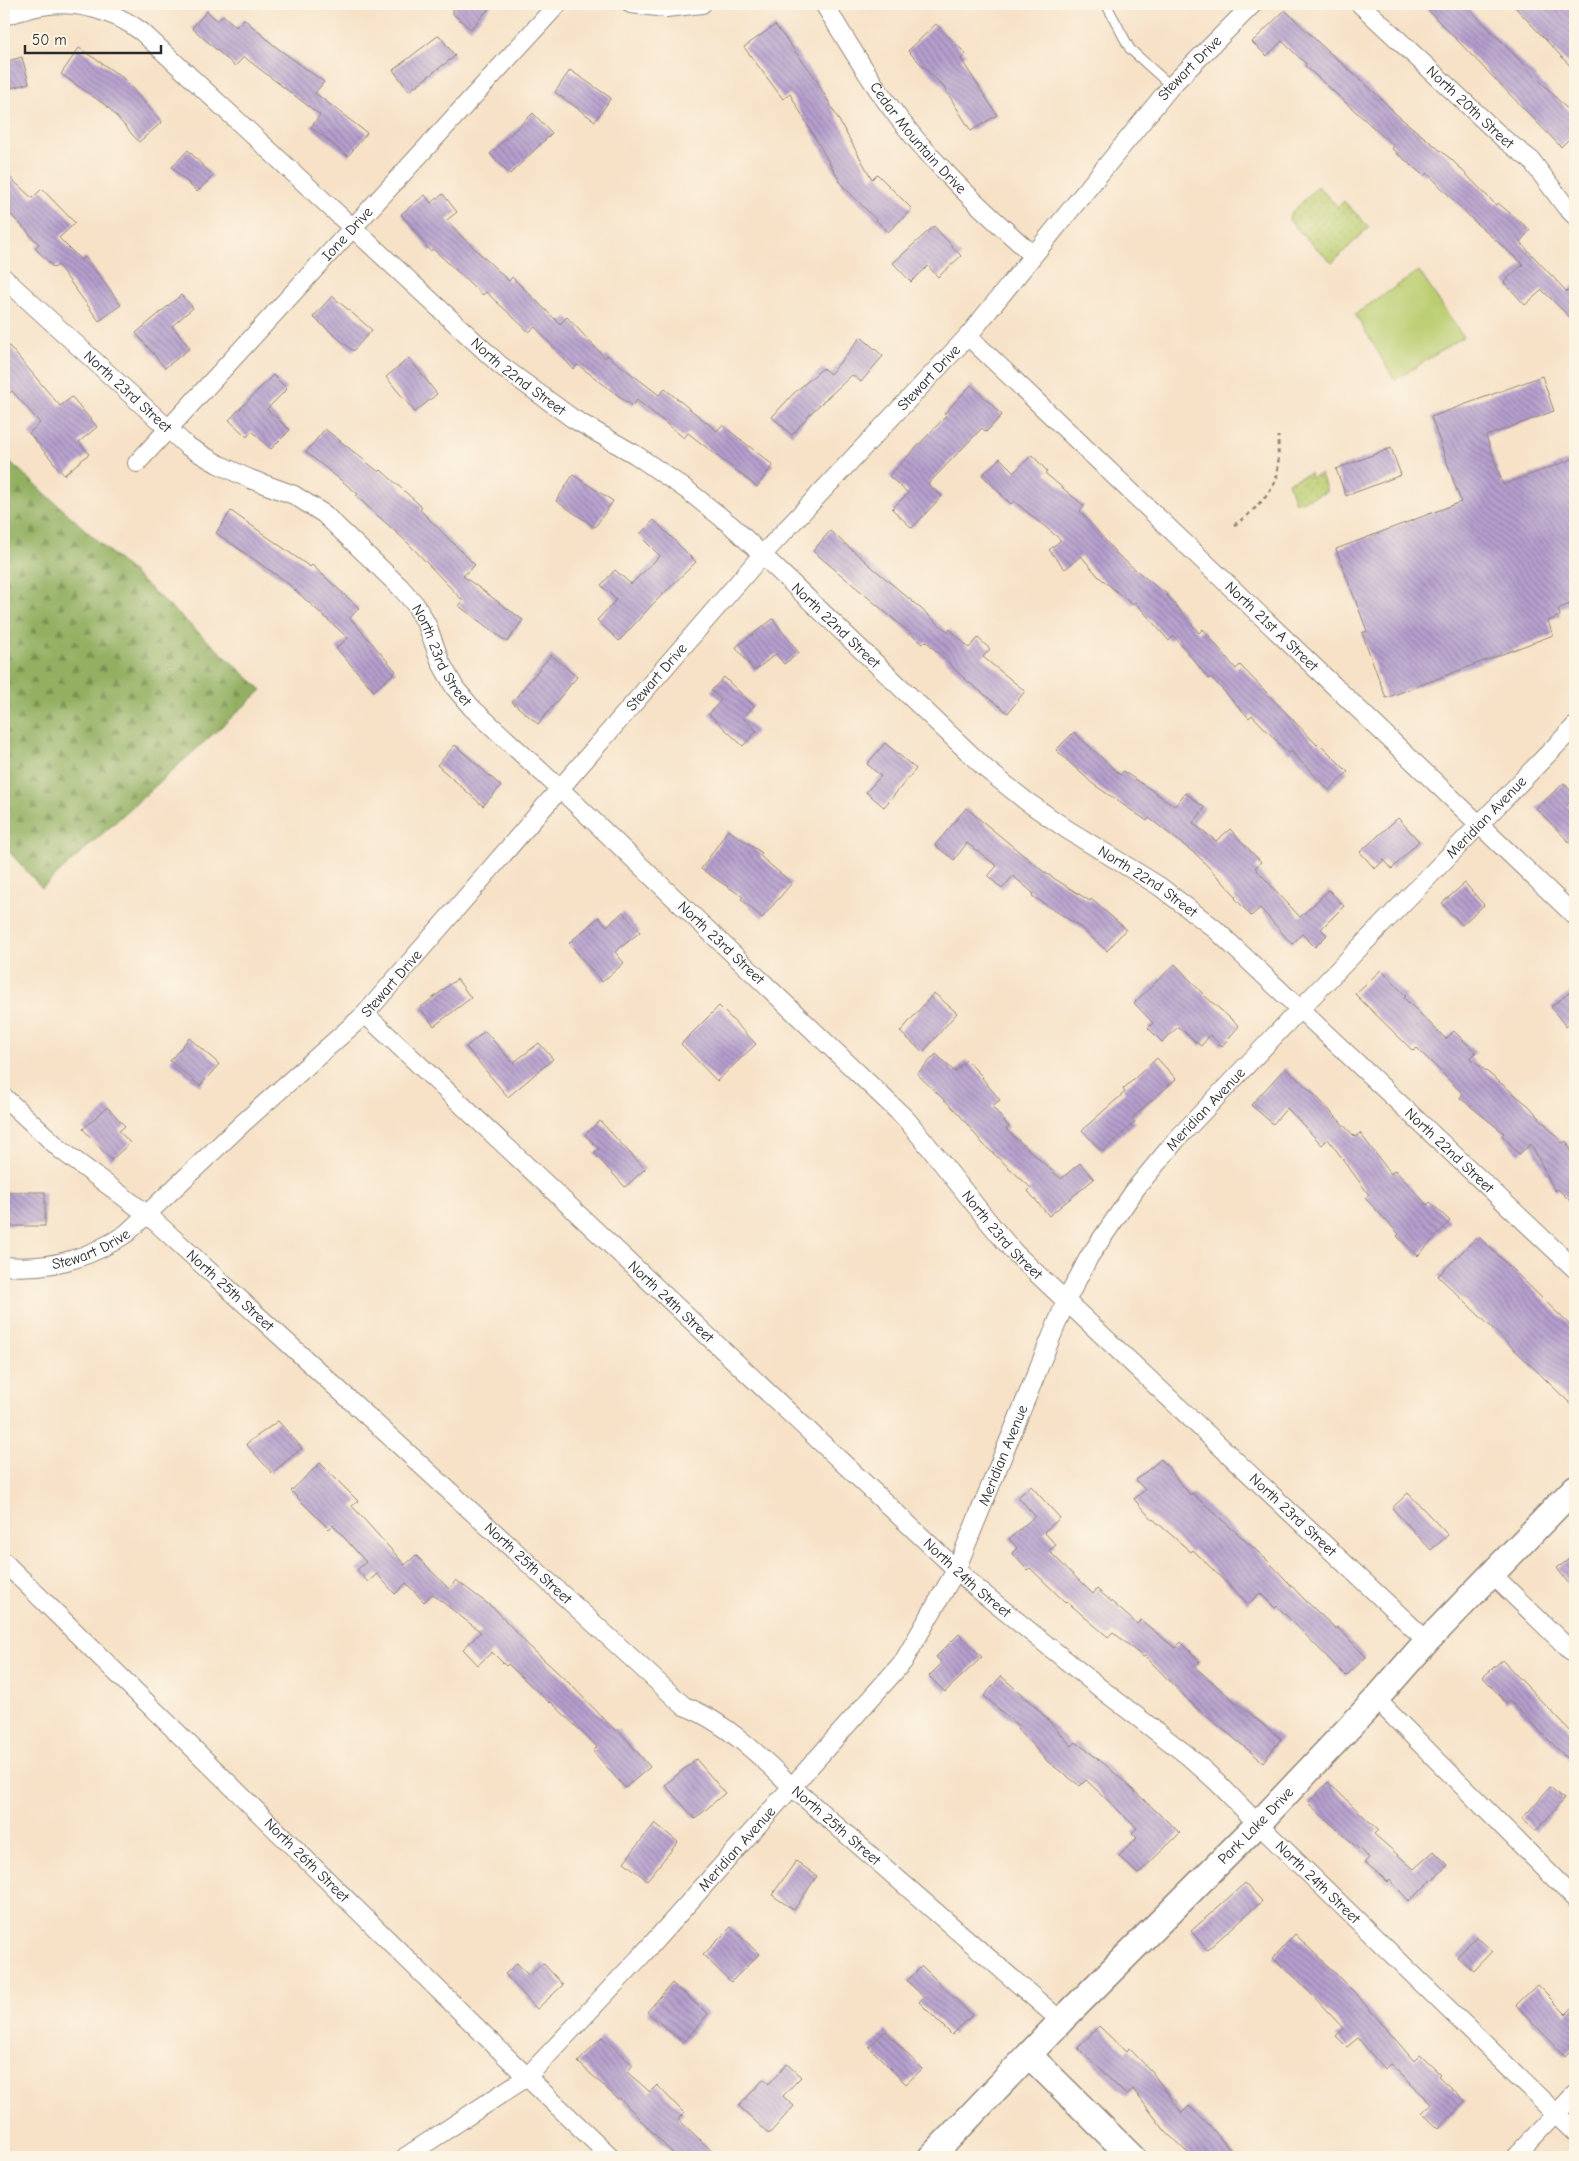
<svg xmlns="http://www.w3.org/2000/svg" width="1579" height="2161" font-family="'Comic Neue',sans-serif">
<style>
.grass{fill:url(#grass-dots);stroke:#727c4e}
.forest{fill:url(#forest-firs);stroke:#5f6e46}
.garden{fill:#bacd70;stroke:#727c4e}
.building{fill:url(#building-back-hatch)}
.lines{fill:none;stroke-linecap:round;stroke-linejoin:round}
.lane-casing{stroke:#91867a;stroke-width:11}
.street-casing{stroke:#91867a;stroke-width:20}
.secondary-casing{stroke:#91867a;stroke-width:28}
.path{stroke:#91867a;stroke-width:3;stroke-dasharray:4 4;stroke-linecap:butt}
.lane{stroke:#fff;stroke-width:9}
.street{stroke:#fff;stroke-width:18}
.secondary{stroke:#fff;stroke-width:25}
.labels{text-anchor:middle;stroke-width:4;stroke-linejoin:round;paint-order:stroke}
.street-label{font-size:15px;fill:#2b2b2b;stroke:#fcf5e5}
</style>
<defs>
<pattern id="grass-dots" width="8" height="8" patternUnits="userSpaceOnUse" patternTransform="scale(1.25)"><rect width="8" height="8" fill="#bacd70"/><path d="M2 2h.1M6 6h.1" fill="none" stroke="#a0b061" stroke-width="1.8" stroke-linecap="round"/></pattern>
<pattern id="forest-firs" width="22" height="20" patternUnits="userSpaceOnUse" patternTransform="scale(1.25)"><rect width="22" height="20" fill="#93b062"/><path d="M5 1l3.5 6h-7zM16 11l3.5 6h-7z" fill="#788f51"/></pattern>
<pattern id="building-back-hatch" width="6" height="6" patternUnits="userSpaceOnUse" patternTransform="scale(1.25)"><rect width="6" height="6" fill="#b59fce"/><path d="M-1 5l2 2M0 0l6 6M5-1l2 2" fill="none" stroke="#9382a7"/></pattern>
</defs>
<rect width="100%" height="100%" fill="#fcf5e5"/>
<filter id="ink" filterUnits="userSpaceOnUse"><feTurbulence type="fractalNoise" baseFrequency=".02" numOctaves="2"/><feDisplacementMap in="SourceGraphic" scale="10" xChannelSelector="R" yChannelSelector="G"/><feConvolveMatrix kernelMatrix="1 2 1 2 8 2 1 2 1" color-interpolation-filters="sRGB"/></filter>
<filter id="wash" filterUnits="userSpaceOnUse"><feTurbulence type="fractalNoise" baseFrequency=".0096" numOctaves="4" result="noise"/><feDisplacementMap in="SourceGraphic" scale="20" xChannelSelector="R" yChannelSelector="G"/><feGaussianBlur stdDeviation="1.12" result="paint"/><feColorMatrix in="noise" values="0 0 0 0 0 0 0 0 0 0 0 0 0 0 0 0 0 1.4 0 .05"/><feComposite in="paint" operator="in"/></filter>
<g filter="url(#wash)">
<rect width="100%" height="100%" fill="#f7e2c8"/>
<g class="grass">
<path d="M1318,186L1338,207L1344,201L1369,227L1332,263C1317,248 1302,236 1289,220L1290,214Z"/>
<polygon points="1310,473 1311,478 1321,474 1327,492 1295,503 1288,482"/>
</g>
<polygon class="forest" points="4,456 262,690 42,888 4,846"/>
<polygon class="garden" points="1419,271 1463,337 1395,380 1355,314"/>
<g id="blocks">
<g class="building">
<polygon points="457,4 493,4 471,29 453,14 453,8"/>
<polygon points="1422,4 1465,4 1575,117 1575,133 1561,147"/>
<polygon points="1512,4 1566,4 1575,14 1575,71"/>
<polygon points="1285,10 1319,43 1372,90 1397,115 1452,160 1496,205 1498,203 1530,230 1520,242 1567,292 1575,284 1575,322 1542,290 1525,305 1504,282 1523,264 1476,223 1427,173 1424,176 1392,149 1394,146 1305,66 1306,64 1282,41 1267,56 1252,42"/>
<polygon points="207,11 218,21 223,15 236,27 244,19 276,47 324,82 315,93 367,133 348,156 311,127 320,115 244,57 235,66 192,28"/>
<polygon points="936,24 966,54 961,59 997,115 971,131 943,86 908,51"/>
<polygon points="775,25 814,76 872,179 877,174 912,209 888,232 842,185 790,94 783,99 744,47"/>
<polygon points="439,35 455,56 409,91 393,70"/>
<polygon points="79,48 122,77 162,122 139,142 108,107 61,74"/>
<polygon points="22,57 29,83 4,90 4,62"/>
<polygon points="570,70 611,98 595,121 555,92"/>
<polygon points="533,113 552,133 510,174 490,154"/>
<polygon points="188,150 213,176 197,192 172,167"/>
<polygon points="4,172 32,198 42,189 75,223 59,238 81,260 85,257 121,305 99,321 58,265 54,268 35,248 39,244 4,207"/>
<polygon points="443,194 457,212 447,220 460,235 509,281 512,277 560,324 567,317 605,358 607,355 659,395 665,389 717,431 722,425 773,465 757,487 688,433 684,438 637,400 632,406 578,365 573,369 535,327 529,332 486,292 483,295 433,249 430,251 401,214 425,195 431,203"/>
<polygon points="934,226 961,256 938,277 928,266 911,282 893,263"/>
<polygon points="181,295 193,308 172,326 190,348 165,368 136,333"/>
<polygon points="332,296 372,330 353,351 313,317"/>
<polygon points="861,337 883,356 861,382 852,375 812,412 792,435 772,417 793,394 823,368 830,374"/>
<polygon points="4,340 60,406 72,397 97,427 79,442 89,454 64,475 29,433 40,423 12,391 4,398"/>
<polygon points="409,358 437,394 415,412 386,377"/>
<polygon points="273,375 287,389 267,409 290,430 271,449 252,431 247,437 229,420"/>
<polygon points="1542,376 1554,411 1486,436 1503,485 1575,458 1575,602 1558,609 1560,616 1548,621 1553,635 1386,698 1362,633 1367,631 1336,549 1461,502 1431,417"/>
<polygon points="971,385 1002,415 986,432 982,428 928,484 942,496 912,528 892,509 908,493 889,476 946,416 944,414"/>
<polygon points="325,429 379,472 381,470 422,507 420,510 475,565 463,576 523,620 507,642 459,606 463,601 408,543 356,496 358,494 306,452"/>
<polygon points="1391,448 1401,475 1346,496 1336,469"/>
<polygon points="1032,455 1047,471 1045,473 1084,506 1080,511 1118,555 1161,591 1163,590 1199,633 1203,629 1236,669 1240,665 1317,745 1319,743 1348,772 1329,790 1291,751 1289,754 1252,715 1249,718 1211,677 1209,679 1174,636 1169,641 1135,602 1133,605 1098,576 1081,556 1065,569 1049,550 1061,540 1014,501 1011,504 982,475 1000,458 1014,472"/>
<polygon points="573,475 613,501 595,527 556,501"/>
<polygon points="231,511 310,567 312,565 359,608 350,618 396,671 374,691 336,648 348,638 285,581 216,533"/>
<polygon points="654,520 696,562 653,604 619,641 597,620 616,600 601,585 615,570 631,584 660,556 639,535"/>
<polygon points="830,531 948,632 950,629 969,648 978,638 990,649 983,657 1025,691 1008,713 967,681 926,641 923,644 813,551"/>
<polygon points="773,619 799,653 784,664 776,654 754,671 736,647"/>
<polygon points="551,655 577,677 538,724 512,702"/>
<polygon points="724,677 754,706 743,718 757,731 743,746 709,714 721,700 711,691"/>
<polygon points="1074,732 1120,775 1123,771 1175,806 1185,793 1205,808 1193,823 1216,841 1230,829 1261,862 1255,868 1300,917 1329,890 1344,906 1321,929 1327,935 1315,947 1302,934 1292,944 1260,908 1251,916 1235,898 1236,896 1198,856 1149,818 1147,821 1093,784 1056,750"/>
<polygon points="885,743 916,769 884,807 866,792 881,776 867,764"/>
<polygon points="455,745 501,786 483,806 437,765"/>
<polygon points="1564,783 1575,796 1567,805 1575,814 1575,848 1536,808"/>
<polygon points="966,808 1044,872 1090,901 1091,899 1126,929 1107,951 1076,924 1032,896 1033,893 1013,876 1002,889 988,876 997,866 967,843 954,860 935,845"/>
<polygon points="1398,818 1419,841 1392,869 1384,860 1375,869 1360,852"/>
<polygon points="728,830 762,853 760,856 792,883 762,918 741,899 743,897 701,869"/>
<polygon points="1465,883 1484,905 1462,925 1442,903"/>
<polygon points="623,912 640,932 615,952 624,963 602,982 569,943 599,917 607,926"/>
<polygon points="1175,964 1205,996 1239,1026 1222,1046 1210,1035 1201,1046 1178,1027 1162,1042 1148,1028 1153,1023 1134,1003"/>
<polygon points="1381,970 1406,996 1404,998 1446,1039 1454,1031 1476,1053 1470,1058 1529,1106 1562,1143 1566,1141 1575,1157 1575,1206 1558,1189 1555,1191 1531,1144 1519,1154 1502,1135 1504,1133 1460,1098 1463,1094 1417,1048 1413,1051 1355,994"/>
<polygon points="457,979 471,998 434,1026 420,1008"/>
<polygon points="1575,988 1575,1020 1566,1027 1551,1007"/>
<polygon points="934,993 957,1013 923,1052 900,1032"/>
<polygon points="719,1006 756,1044 717,1081 681,1044"/>
<polygon points="485,1031 513,1063 539,1043 553,1059 508,1097 466,1047"/>
<polygon points="189,1038 219,1064 200,1086 170,1061"/>
<polygon points="936,1054 955,1072 966,1060 983,1077 982,1078 1000,1100 992,1106 1009,1127 1006,1129 1061,1179 1080,1163 1094,1179 1049,1216 1028,1191 1031,1188 983,1144 958,1113 917,1074"/>
<polygon points="1157,1058 1176,1079 1132,1118 1135,1122 1102,1152 1082,1130 1125,1092 1123,1089"/>
<polygon points="1285,1068 1315,1095 1355,1137 1360,1133 1391,1174 1395,1170 1427,1205 1430,1202 1450,1221 1418,1256 1397,1236 1399,1234 1365,1198 1369,1195 1328,1139 1322,1145 1287,1108 1273,1124 1251,1105"/>
<polygon points="107,1107 125,1126 119,1131 130,1143 111,1160 83,1129"/>
<polygon points="600,1121 645,1169 625,1187 594,1153 599,1149 585,1135"/>
<rect x="4" y="1192" width="41" height="34"/>
<polygon points="1478,1236 1575,1330 1575,1408 1438,1276"/>
<polygon points="278,1421 302,1448 272,1473 246,1444"/>
<polygon points="1161,1459 1190,1495 1192,1493 1267,1560 1304,1599 1336,1629 1337,1627 1366,1657 1346,1676 1277,1606 1275,1608 1260,1593 1248,1604 1193,1550 1191,1552 1146,1513 1134,1499 1145,1490 1136,1480"/>
<polygon points="320,1463 358,1501 352,1506 405,1565 416,1555 449,1589 456,1580 496,1610 528,1645 569,1683 616,1731 618,1729 650,1767 625,1788 593,1751 597,1747 551,1702 550,1703 508,1664 506,1666 492,1652 478,1665 463,1649 481,1632 432,1594 424,1602 406,1583 395,1594 377,1574 368,1582 357,1570 366,1562 333,1525 329,1529 291,1491"/>
<polygon points="1031,1486 1060,1518 1044,1532 1056,1545 1049,1551 1093,1594 1097,1589 1137,1624 1141,1620 1175,1648 1181,1642 1200,1661 1195,1667 1239,1705 1281,1739 1263,1762 1193,1705 1145,1656 1143,1657 1113,1632 1108,1637 1066,1601 1065,1602 1030,1568 1027,1570 1012,1553 1017,1548 1009,1539 1035,1516 1018,1497"/>
<polygon points="1408,1493 1448,1535 1431,1550 1392,1508"/>
<polygon points="1575,1555 1575,1592 1557,1568"/>
<polygon points="959,1634 982,1657 945,1692 929,1676 942,1663 936,1657"/>
<polygon points="1502,1660 1575,1736 1575,1766 1509,1700 1506,1703 1483,1677"/>
<polygon points="1001,1676 1034,1705 1072,1746 1076,1742 1107,1766 1180,1833 1138,1874 1119,1856 1137,1838 1132,1833 1137,1828 1086,1780 1080,1786 1048,1762 1017,1728 1019,1727 984,1696"/>
<polygon points="696,1759 725,1793 695,1819 665,1785"/>
<polygon points="1328,1782 1378,1830 1374,1834 1414,1869 1434,1851 1448,1865 1409,1901 1390,1880 1388,1882 1365,1862 1369,1858 1308,1803"/>
<polygon points="1550,1787 1564,1799 1536,1831 1522,1819"/>
<polygon points="655,1823 678,1842 647,1880 624,1862"/>
<polygon points="796,1861 817,1876 794,1910 772,1895"/>
<polygon points="1245,1883 1262,1901 1207,1950 1191,1931"/>
<polygon points="731,1927 759,1954 731,1982 703,1955"/>
<polygon points="1295,1934 1358,1996 1414,2061 1420,2055 1440,2074 1438,2076 1465,2101 1439,2129 1422,2113 1431,2103 1390,2064 1384,2069 1358,2038 1347,2047 1336,2036 1344,2029 1298,1980 1273,1958"/>
<polygon points="1476,1936 1492,1951 1473,1971 1457,1957"/>
<polygon points="517,1963 529,1976 543,1963 563,1985 537,2009 505,1974"/>
<polygon points="922,1966 972,2015 952,2035 919,2002 924,1997 907,1981"/>
<polygon points="672,1983 708,2014 683,2043 647,2012"/>
<polygon points="1537,1985 1566,2014 1575,2005 1575,2046 1565,2056 1516,2005"/>
<polygon points="1099,2026 1126,2052 1129,2048 1152,2072 1182,2113 1189,2106 1210,2126 1236,2157 1192,2157 1165,2131 1133,2089 1127,2096 1078,2048"/>
<polygon points="885,2031 922,2069 906,2084 869,2047"/>
<polygon points="602,2037 633,2065 627,2072 650,2092 657,2085 684,2113 678,2119 718,2157 676,2157 620,2098 618,2099 578,2062"/>
<polygon points="787,2064 801,2077 783,2096 794,2106 769,2134 739,2106 764,2079 769,2084"/>
</g>
</g>
</g>
<g filter="url(#ink)">
<use href="#blocks" fill-opacity="0" stroke="#91867a" stroke-width="1"/>
<g class="lines">
<defs>
<polyline id="lane" points="1106,4 1130,49 1171,86"/>
<g id="street">
<polyline points="631,4 666,8 702,4"/>
<path id="s1" d="M824,4C843,35 862,67 883,97C925,157 979,207 1033,255"/>
<path id="s2" d="M1360,4L1505,140L1531,160L1566,207L1575,216"/>
<path id="s3" d="M4,16C16,13 28,8 41,6C76,0 115,11 142,32L500,365L572,418L636,455L687,490L732,526L986,769L1026,801L1068,830L1159,886L1215,929L1575,1269"/>
<path id="s4" d="M4,278L187,446L218,464L250,479L294,495L324,514L400,587L415,604L427,625L441,663L455,688L472,708L560,789L905,1118C943,1162 976,1209 1015,1253L1427,1641"/>
<path id="s5" d="M968,336L1575,916"/>
<path id="s6" d="M137,463L558,4"/>
<path id="s7" d="M365,1014L975,1587L1105,1692L1187,1755L1217,1782L1258,1824L1575,2132"/>
<path id="s8" d="M4,1097L61,1150L148,1215L684,1706C723,1720 763,1758 792,1787L1061,2021"/>
<path id="s9" d="M4,1266C50,1270 89,1259 127,1233L243,1123L365,1014L762,555L968,336L1171,86L1253,4"/>
<path id="s10" d="M4,1562L527,2077L611,2157"/>
<polyline points="1492,1574 1575,1655"/>
<polyline points="1376,1699 1575,1899"/>
<path id="s11" d="M405,2157L527,2077L643,1954L903,1662L956,1570L1066,1301L1089,1257L1137,1187L1177,1139L1299,1010L1575,726"/>
<polyline points="1515,2157 1575,2094"/>
</g>
<g id="secondary">
<polyline points="1029,2055 1132,2157"/>
<path id="s12" d="M931,2157L1061,2021L1258,1824L1376,1699L1427,1641L1575,1488"/>
</g>
</defs>
<use href="#lane" class="lane-casing"/>
<use href="#street" class="street-casing"/>
<use href="#secondary" class="secondary-casing"/>
<path class="path" d="M1234,525C1248,517 1275,491 1277,475C1279,462 1278,448 1278,436"/>
<use href="#lane" class="lane"/>
<use href="#street" class="street"/>
<use href="#secondary" class="secondary"/>
</g>
</g>
<g class="labels">
<g class="street-label">
<text dy="5" stroke="none"><textPath href="#s9" startOffset="1709">Stewart Drive</textPath></text>
<text dy="5" stroke="none"><textPath href="#s2" startOffset="151">North 20th Street</textPath></text>
<text dy="5" stroke="none"><textPath href="#s1" startOffset="164">Cedar Mountain Drive</textPath></text>
<text dy="5" stroke="none"><textPath href="#s6" startOffset="311">Ione Drive</textPath></text>
<text dy="5" stroke="none"><textPath href="#s3" startOffset="656">North 22nd Street</textPath></text>
<text dy="5" stroke="none"><textPath href="#s9" startOffset="1304">Stewart Drive</textPath></text>
<text dy="5" stroke="none"><textPath href="#s4" startOffset="168">North 23rd Street</textPath></text>
<text dy="5" stroke="none"><textPath href="#s3" startOffset="1061">North 22nd Street</textPath></text>
<text dy="5" stroke="none"><textPath href="#s5" startOffset="420">North 21st A Street</textPath></text>
<text dy="5" stroke="none"><textPath href="#s4" startOffset="588">North 23rd Street</textPath></text>
<text dy="5" stroke="none"><textPath href="#s9" startOffset="899">Stewart Drive</textPath></text>
<text dy="5" stroke="none"><textPath href="#s11" startOffset="1746">Meridian Avenue</textPath></text>
<text dy="5" stroke="none"><textPath href="#s3" startOffset="1466">North 22nd Street</textPath></text>
<text dy="5" stroke="none"><textPath href="#s4" startOffset="992">North 23rd Street</textPath></text>
<text dy="5" stroke="none"><textPath href="#s9" startOffset="494">Stewart Drive</textPath></text>
<text dy="5" stroke="none"><textPath href="#s11" startOffset="1341">Meridian Avenue</textPath></text>
<text dy="5" stroke="none"><textPath href="#s3" startOffset="1871">North 22nd Street</textPath></text>
<text dy="5" stroke="none"><textPath href="#s4" startOffset="1398">North 23rd Street</textPath></text>
<text dy="5" stroke="none"><textPath href="#s9" startOffset="90">Stewart Drive</textPath></text>
<text dy="5" stroke="none"><textPath href="#s8" startOffset="298">North 25th Street</textPath></text>
<text dy="5" stroke="none"><textPath href="#s7" startOffset="420">North 24th Street</textPath></text>
<text dy="5" stroke="none"><textPath href="#s11" startOffset="936">Meridian Avenue</textPath></text>
<text dy="5" stroke="none"><textPath href="#s4" startOffset="1802">North 23rd Street</textPath></text>
<text dy="5" stroke="none"><textPath href="#s8" startOffset="702">North 25th Street</textPath></text>
<text dy="5" stroke="none"><textPath href="#s7" startOffset="825">North 24th Street</textPath></text>
<text dy="5" stroke="none"><textPath href="#s8" startOffset="1108">North 25th Street</textPath></text>
<text dy="5" stroke="none"><textPath href="#s12" startOffset="464">Park Lake Drive</textPath></text>
<text dy="5" stroke="none"><textPath href="#s11" startOffset="456">Meridian Avenue</textPath></text>
<text dy="5" stroke="none"><textPath href="#s10" startOffset="425">North 26th Street</textPath></text>
<text dy="5" stroke="none"><textPath href="#s7" startOffset="1290">North 24th Street</textPath></text>
</g>
</g>
<rect width="1579" height="2161" fill="none" stroke="#fcf5e5" stroke-width="20"/>
<path d="M25 45v8h136v-8" fill="none" stroke="#2b2b2b" stroke-width="2.5"/>
<text x="32" y="45" font-size="15" fill="#2b2b2b" stroke="#fcf5e5" stroke-width="4" paint-order="stroke">50 m</text>
</svg>
